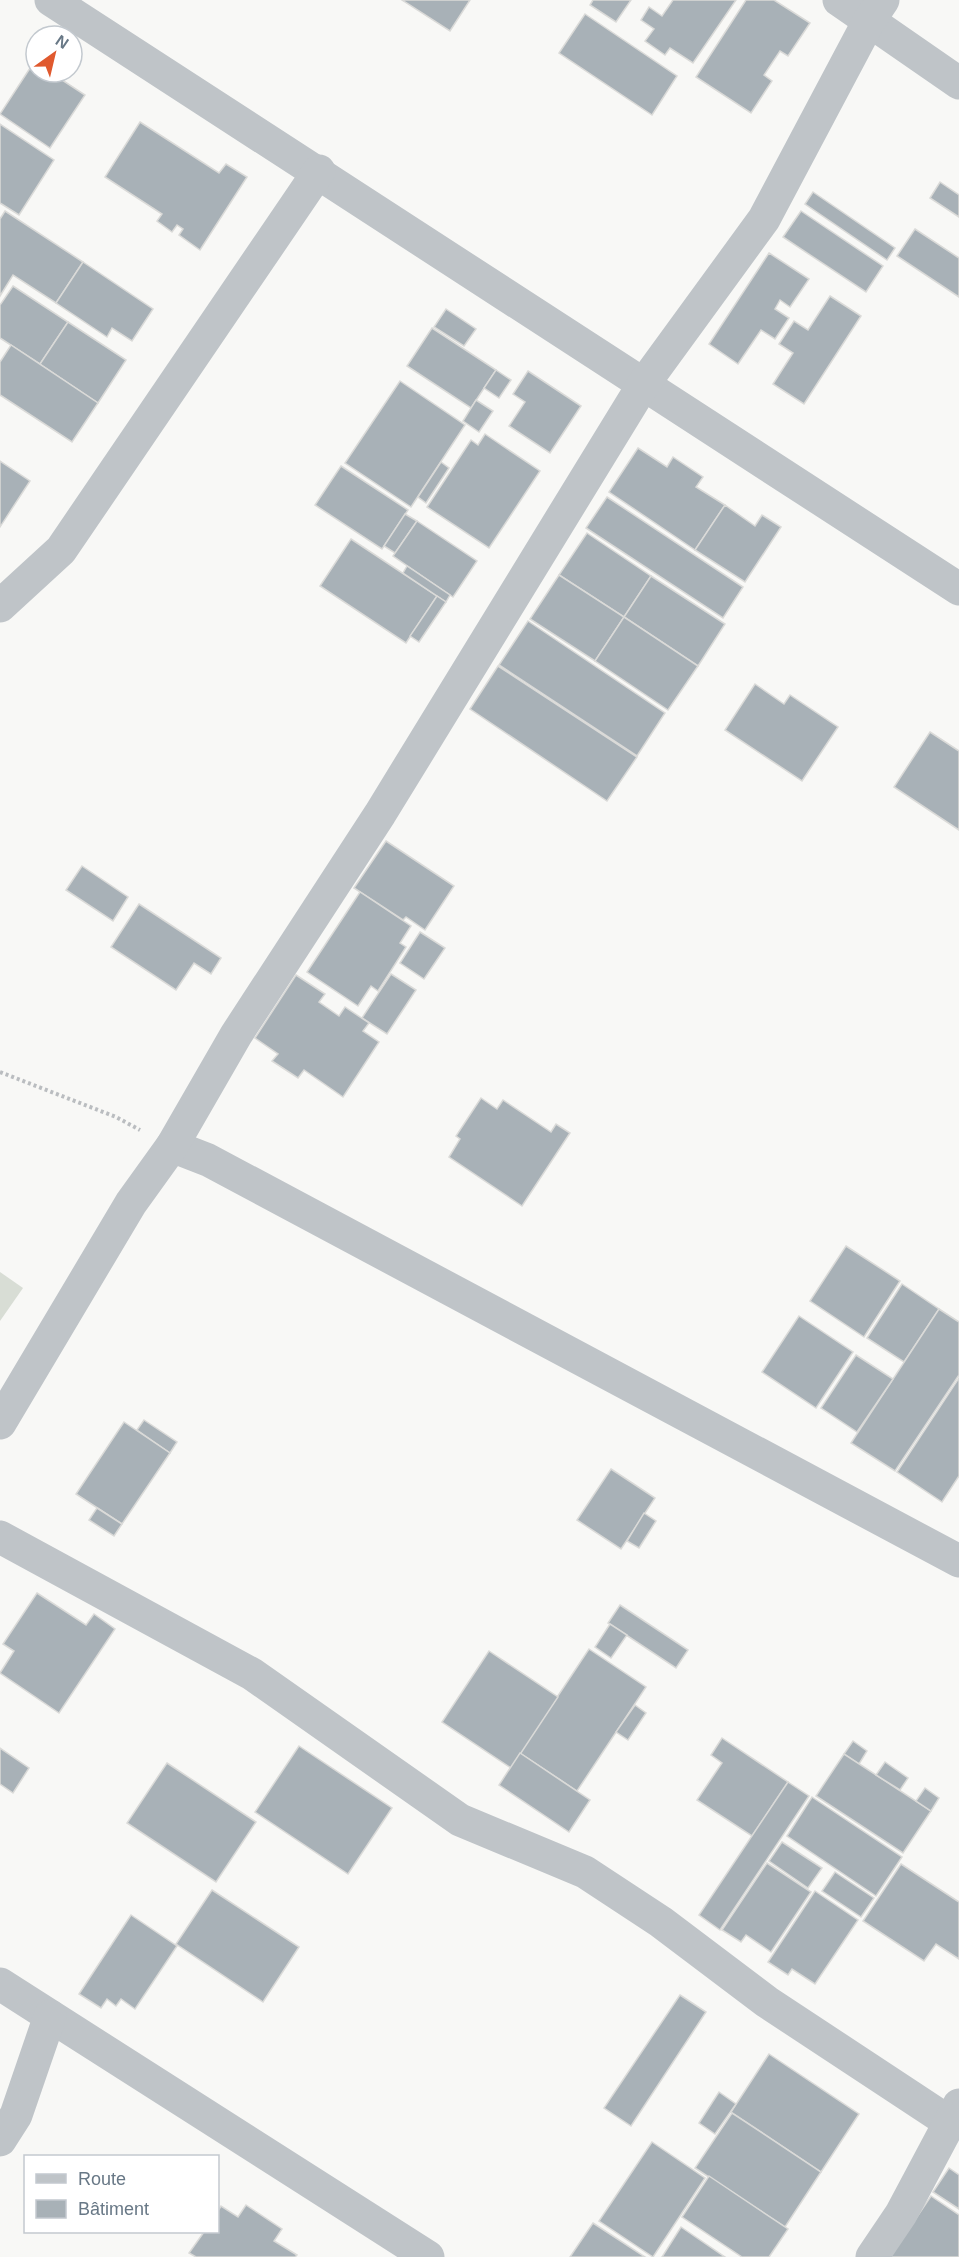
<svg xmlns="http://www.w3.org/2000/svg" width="959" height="2257" font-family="Helvetica,sans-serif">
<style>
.green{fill:#d8ddd5}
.building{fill:#a8b1b7;stroke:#dadad8;stroke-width:1.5}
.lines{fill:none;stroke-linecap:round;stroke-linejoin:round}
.path{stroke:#babdc0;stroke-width:4;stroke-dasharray:3 3;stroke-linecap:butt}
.street{stroke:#bfc4c8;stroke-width:33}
</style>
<rect width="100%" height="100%" fill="#f8f8f6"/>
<polygon class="green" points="0,1272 23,1288 0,1321"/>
<g class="building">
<polygon points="402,0 470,0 450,31"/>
<polygon points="593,0 631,0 616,22 590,5"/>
<polygon points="673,0 736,0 693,63 670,48 665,55 645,41 654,29 641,20 649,7 662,16"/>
<polygon points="746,0 774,0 810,23 788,56 780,51 764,75 772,81 751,113 696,77"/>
<polygon points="585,14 677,76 652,115 559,53"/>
<polygon points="34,62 36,72 50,72 85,95 50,148 0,114"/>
<polygon points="140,122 219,173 226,164 247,177 200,250 179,235 183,229 177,225 172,232 157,221 162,214 105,177"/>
<polygon points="0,124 54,160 19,215 0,203"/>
<polygon points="940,182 959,195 959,217 930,198"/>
<polygon points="813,192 895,248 887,260 805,204"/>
<polygon points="5,211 83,262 56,303 13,275 0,296 0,219"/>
<polygon points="801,211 883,266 866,292 783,237"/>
<polygon points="915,229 959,258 959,297 897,256"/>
<polygon points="769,253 809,279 790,307 780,300 775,309 789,318 775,339 761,330 738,364 709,344"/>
<polygon points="83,262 153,309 132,341 112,328 107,337 56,303"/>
<polygon points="13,286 68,322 40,364 0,338 0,305"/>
<polygon points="830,296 861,316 804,404 773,384 793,353 779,344 794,321 808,330"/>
<polygon points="446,309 476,329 464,346 434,327"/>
<polygon points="68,322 126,360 98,403 40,364"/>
<polygon points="432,328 496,370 471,408 407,366"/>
<polygon points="11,345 98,403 72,442 0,395 0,362"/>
<polygon points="496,370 511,380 499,398 484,388"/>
<polygon points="528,371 581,406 550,453 509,426 525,402 513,394"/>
<polygon points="400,381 465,425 411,507 345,463"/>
<polygon points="476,400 493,411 479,432 463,421"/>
<polygon points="485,434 540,471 489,548 427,507 471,440 478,445"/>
<polygon points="638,448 667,467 673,457 703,477 696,487 725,505 695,550 609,492"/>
<polygon points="0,461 30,481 0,527"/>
<polygon points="441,462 449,468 426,503 418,497"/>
<polygon points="341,466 408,510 382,549 315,505"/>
<polygon points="607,497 743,587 723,618 586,528"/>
<polygon points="725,505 755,526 762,515 781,527 745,582 695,550"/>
<polygon points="405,514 417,521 395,553 384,546"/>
<polygon points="417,521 477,561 453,597 393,556"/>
<polygon points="587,533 651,576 624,617 559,575"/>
<polygon points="351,539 437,596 406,643 320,586"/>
<polygon points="407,566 450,595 446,602 403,573"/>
<polygon points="559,575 624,617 595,661 530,619"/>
<polygon points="651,576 725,624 698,666 624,617"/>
<polygon points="437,596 446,602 419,642 410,636"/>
<polygon points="624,617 698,666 668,710 595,661"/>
<polygon points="528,621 665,713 637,756 499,665"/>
<polygon points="498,666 637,757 607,801 470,709"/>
<polygon points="755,684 784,704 790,695 838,727 802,781 725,730"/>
<polygon points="930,732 959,751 959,830 894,787"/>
<polygon points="386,841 454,886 425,930 406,917 403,920 354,888"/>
<polygon points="82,866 128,897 113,921 66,890"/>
<polygon points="360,892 411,926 400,943 406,947 378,991 371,986 358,1006 307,972"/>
<polygon points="139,904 221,958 211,974 194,963 176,990 111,947"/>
<polygon points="420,932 445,948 424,979 400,963"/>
<polygon points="391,974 416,990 387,1034 362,1018"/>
<polygon points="296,975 325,994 319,1002 339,1016 345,1007 369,1023 363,1031 379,1042 343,1097 304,1070 298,1078 272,1061 278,1054 255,1038"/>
<polygon points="481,1098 497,1109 503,1100 551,1132 556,1124 570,1133 522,1206 449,1157 460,1139 456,1136"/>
<polygon points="846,1246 900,1281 864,1337 810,1301"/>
<polygon points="902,1284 939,1309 904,1362 867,1338"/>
<polygon points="939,1309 959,1322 959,1375 895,1471 851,1443"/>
<polygon points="799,1316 853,1352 816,1408 762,1372"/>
<polygon points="856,1355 893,1379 857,1432 821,1408"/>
<polygon points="959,1378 959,1476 942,1502 897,1472"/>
<polygon points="144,1420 177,1442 170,1453 137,1430"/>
<polygon points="124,1422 170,1453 122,1524 76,1494"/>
<polygon points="611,1469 655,1498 621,1549 577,1520"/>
<polygon points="97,1508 122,1524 114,1536 89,1520"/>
<polygon points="644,1513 656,1521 639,1548 627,1541"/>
<polygon points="37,1593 86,1625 94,1614 115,1629 59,1713 0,1673 14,1651 3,1644"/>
<polygon points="620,1605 688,1650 676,1668 608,1623"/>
<polygon points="610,1624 627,1635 611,1658 595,1647"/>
<polygon points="589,1649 646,1687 577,1791 520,1753"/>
<polygon points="489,1651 558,1697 511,1768 442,1722"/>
<polygon points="635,1705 646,1713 628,1740 616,1732"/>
<polygon points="722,1738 788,1782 752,1836 697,1800 722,1763 711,1755"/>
<polygon points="853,1741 867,1751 859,1764 844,1754"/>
<polygon points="299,1746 392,1808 348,1874 255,1812"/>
<polygon points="0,1748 29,1768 13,1793 0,1784"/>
<polygon points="520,1753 590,1800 569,1832 499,1785"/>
<polygon points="844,1754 931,1811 903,1853 816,1796"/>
<polygon points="885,1762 908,1778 900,1790 876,1775"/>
<polygon points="167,1763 256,1822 216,1882 127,1823"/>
<polygon points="788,1782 809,1796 720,1930 699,1915"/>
<polygon points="925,1788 939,1798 931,1811 916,1801"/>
<polygon points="812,1797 902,1857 876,1896 787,1836"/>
<polygon points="782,1842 822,1868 808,1888 769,1861"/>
<polygon points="767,1863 811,1892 771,1952 746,1935 741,1942 722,1930"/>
<polygon points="901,1864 959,1902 959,1959 936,1944 924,1961 863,1921"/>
<polygon points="835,1872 874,1898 861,1917 822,1891"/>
<polygon points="212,1890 299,1947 263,2002 176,1944"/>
<polygon points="815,1891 858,1920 815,1984 792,1969 788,1975 768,1962"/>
<polygon points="131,1915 177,1946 135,2009 121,1999 116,2006 107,1999 101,2008 79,1994"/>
<polygon points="680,1995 706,2012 631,2126 604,2108"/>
<polygon points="769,2054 859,2114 821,2172 731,2112"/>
<polygon points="719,2092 736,2104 715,2134 699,2123"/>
<polygon points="732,2113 821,2172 785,2227 695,2168"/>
<polygon points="652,2142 705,2178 653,2257 599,2221"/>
<polygon points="949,2168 959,2175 959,2209 933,2192"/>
<polygon points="709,2176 788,2229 769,2257 742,2257 682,2217"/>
<polygon points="931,2196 959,2215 959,2257 890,2257"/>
<polygon points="246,2205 282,2229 274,2241 297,2255 295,2257 196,2257 189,2253 204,2232 218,2232 218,2211 221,2206 238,2217"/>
<polygon points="593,2223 645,2257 570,2257"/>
<polygon points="681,2227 725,2257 662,2257"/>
</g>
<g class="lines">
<polyline class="path" points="0,1072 116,1117 140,1130"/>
<g class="street">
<path d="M51,0C355,194 656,393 959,589"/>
<polyline points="839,0 959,83"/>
<polyline points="0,606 61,550 319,171"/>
<polyline points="172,1146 208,1160 959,1561"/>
<polyline points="0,1423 131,1203 172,1146 236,1035 380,814 643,385 764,219 869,21 883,0"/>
<polyline points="0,1537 252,1674 460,1820 585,1872 661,1922 767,2002 949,2122"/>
<polyline points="0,1984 428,2257"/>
<polyline points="0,2140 16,2115 50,2016"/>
<polyline points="872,2257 901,2214 959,2105"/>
</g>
</g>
<rect x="24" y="2155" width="195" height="78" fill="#ffffff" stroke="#c3c9cf" stroke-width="1.5"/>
<rect x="36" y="2174" width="30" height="9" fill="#bfc4c8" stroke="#c3c9cf" stroke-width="1.5"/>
<text x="78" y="2185" font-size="18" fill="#687886">Route</text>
<rect x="36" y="2200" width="30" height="18" fill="#a8b1b7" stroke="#c3c9cf" stroke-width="1.5"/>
<text x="78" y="2215" font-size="18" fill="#687886">Bâtiment</text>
<g transform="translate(54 54) rotate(34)"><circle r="28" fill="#ffffff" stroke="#c3c9cf" stroke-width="1.5"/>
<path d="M0-4.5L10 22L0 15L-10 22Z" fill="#e0592e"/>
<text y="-9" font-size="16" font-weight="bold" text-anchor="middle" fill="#687886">N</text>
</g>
</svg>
